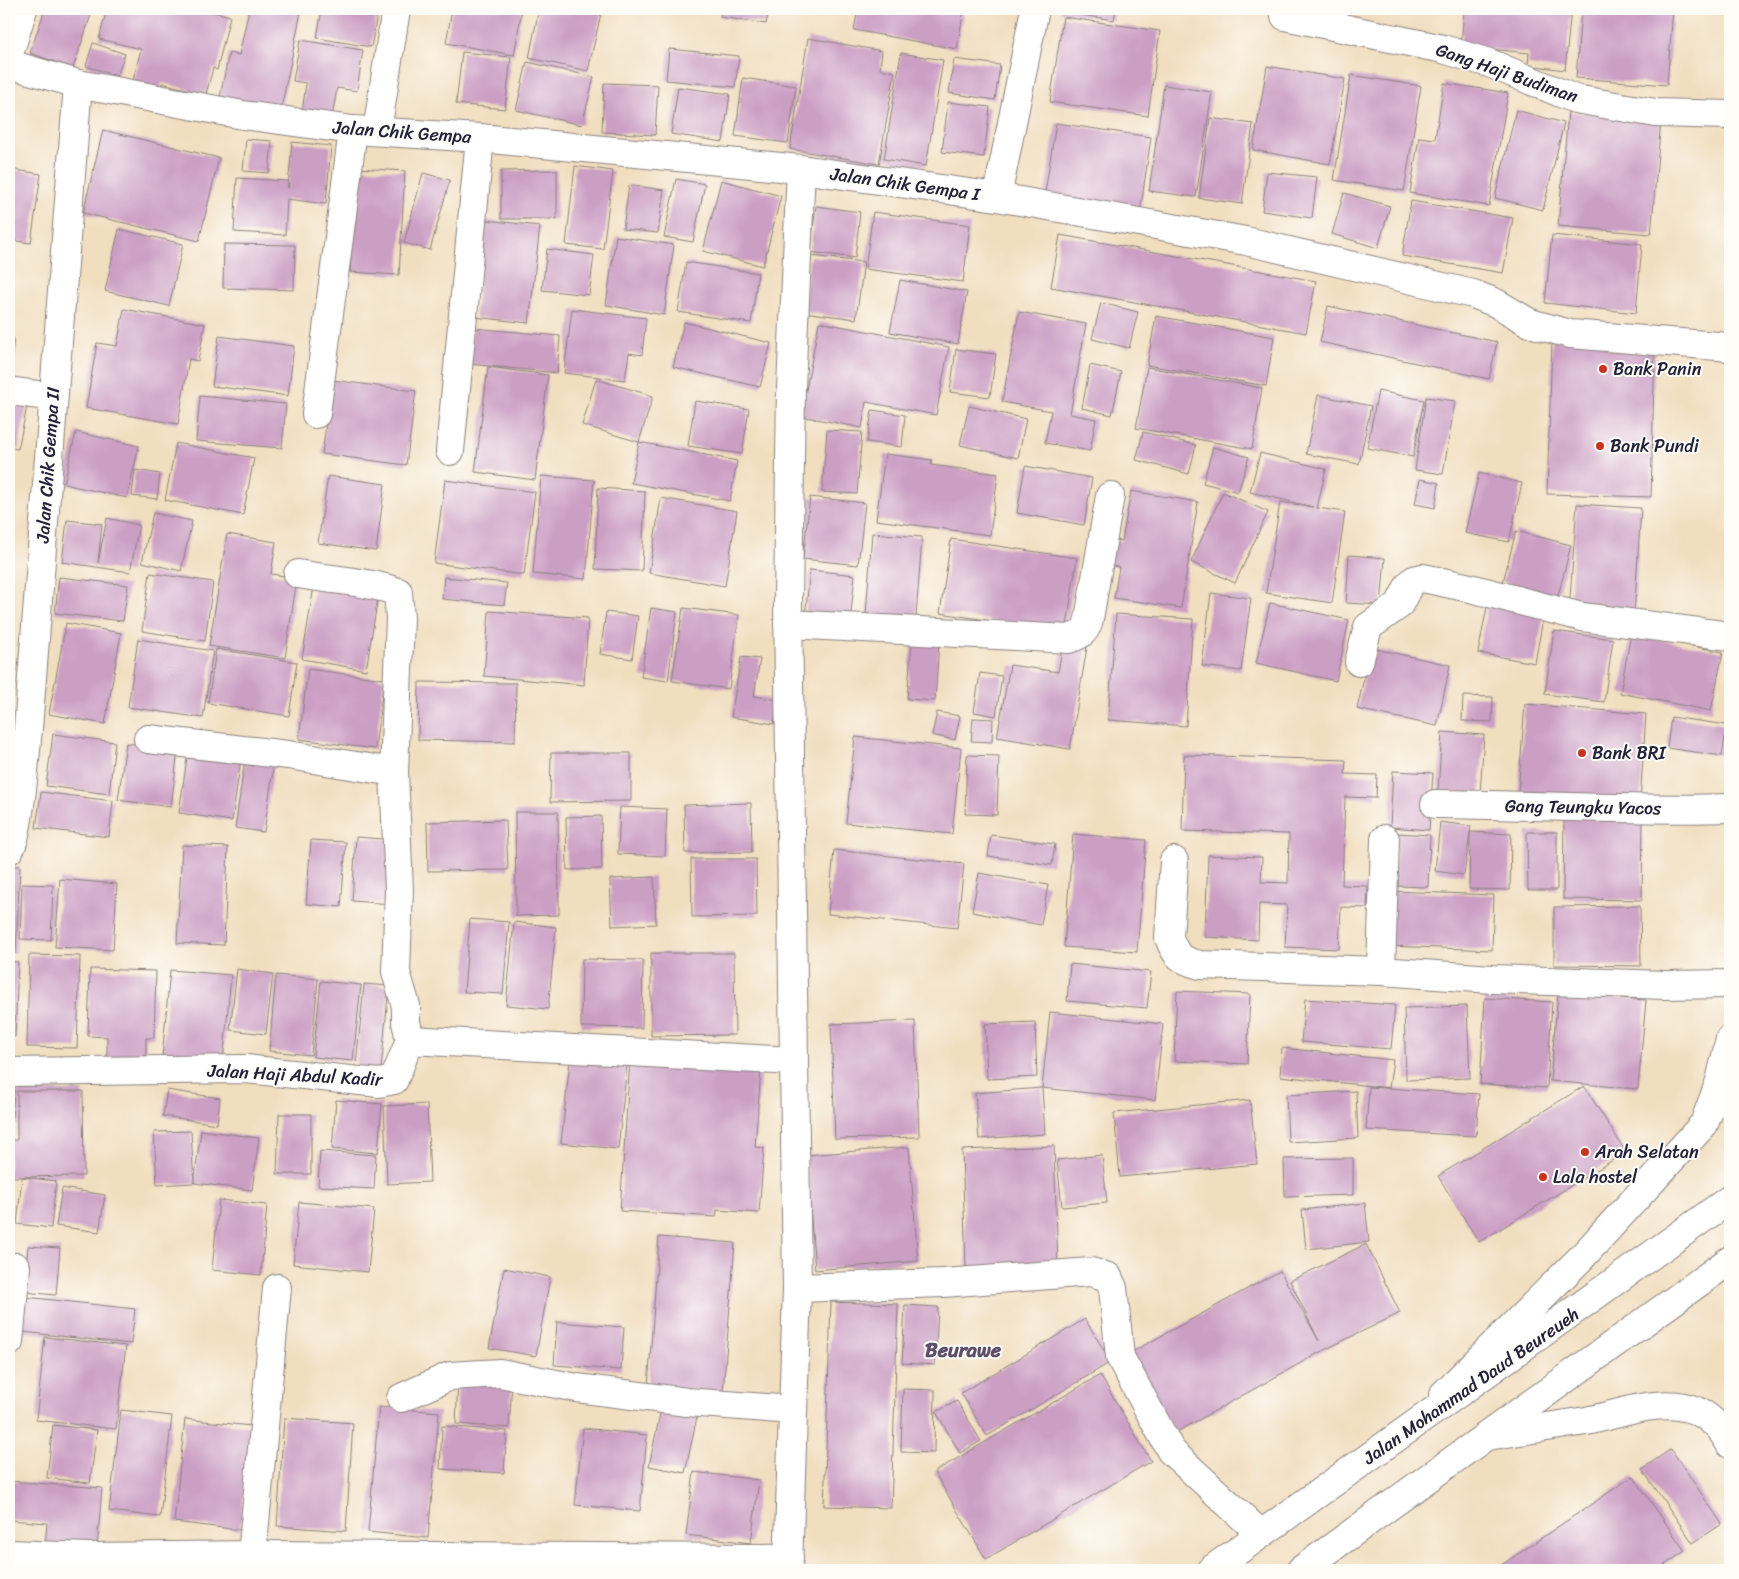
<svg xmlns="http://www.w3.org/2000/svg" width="1739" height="1579" font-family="Sriracha,sans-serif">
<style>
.building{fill:#cb9ec4}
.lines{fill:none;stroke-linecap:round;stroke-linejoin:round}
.minor-casing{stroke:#8a807d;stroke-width:30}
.secondary-casing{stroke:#8a807d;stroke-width:30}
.primary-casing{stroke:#8a807d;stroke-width:30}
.trunk-casing{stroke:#8a807d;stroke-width:30}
.minor{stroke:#fff;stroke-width:28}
.secondary{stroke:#fff;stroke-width:28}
.primary{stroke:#fff;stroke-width:28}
.trunk{stroke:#fff;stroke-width:28}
.poi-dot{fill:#c8321e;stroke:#fdfcf7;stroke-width:2}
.labels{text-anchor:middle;stroke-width:4;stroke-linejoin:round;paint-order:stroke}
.street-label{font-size:18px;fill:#22223b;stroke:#fdfcf7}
.poi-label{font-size:18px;fill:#22223b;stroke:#fdfcf7;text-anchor:start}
.quarter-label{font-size:20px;font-weight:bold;fill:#5d4d6b;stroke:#fdfcf7}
</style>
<rect width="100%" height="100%" fill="#fdfcf7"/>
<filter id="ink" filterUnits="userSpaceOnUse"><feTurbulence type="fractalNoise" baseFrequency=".02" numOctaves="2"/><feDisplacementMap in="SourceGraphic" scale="10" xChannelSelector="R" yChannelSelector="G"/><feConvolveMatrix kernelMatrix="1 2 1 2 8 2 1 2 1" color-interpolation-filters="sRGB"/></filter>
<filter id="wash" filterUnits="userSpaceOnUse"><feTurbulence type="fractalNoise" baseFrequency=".0096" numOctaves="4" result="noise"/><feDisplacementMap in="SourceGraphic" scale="20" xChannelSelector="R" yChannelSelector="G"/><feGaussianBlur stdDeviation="1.12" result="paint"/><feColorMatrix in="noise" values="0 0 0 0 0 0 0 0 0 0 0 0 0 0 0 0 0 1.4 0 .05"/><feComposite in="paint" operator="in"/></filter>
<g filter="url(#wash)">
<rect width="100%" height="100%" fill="#f1debf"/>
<g id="blocks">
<g class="building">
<polygon points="45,9 93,9 73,68 30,53"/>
<polygon points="107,9 202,9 230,16 217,70 213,68 206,94 162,83 160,91 132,84 141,49 99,39"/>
<polygon points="249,9 286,9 301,12 280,114 219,102 229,53 239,55"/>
<polygon points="322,9 378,9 371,47 317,38"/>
<polygon points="452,9 522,9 514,55 446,43"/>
<polygon points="539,9 602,9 588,71 529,58"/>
<polygon points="721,9 769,9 766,24 720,17"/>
<polygon points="858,9 964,9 957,49 854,30"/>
<polygon points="1061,9 1116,9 1114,20 1060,12"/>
<polygon points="1464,9 1571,9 1565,70 1528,65 1529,53 1461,46"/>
<polygon points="1581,9 1673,9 1667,85 1576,78"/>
<polygon points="1063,17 1160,31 1148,116 1050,102"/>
<polygon points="808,38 882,51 880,69 895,72 879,164 790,149"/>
<polygon points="300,40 363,50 357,91 337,88 332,118 302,113 306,83 293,81"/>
<polygon points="93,43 125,54 117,76 86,66"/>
<polygon points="669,49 739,56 735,87 666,80"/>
<polygon points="462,52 511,57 505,109 456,104"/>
<polygon points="901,53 943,60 926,166 884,159"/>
<polygon points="954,59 1000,65 995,100 949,93"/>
<polygon points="527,62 594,77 582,125 516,110"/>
<polygon points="1267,66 1345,79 1330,164 1253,150"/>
<polygon points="1351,75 1421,86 1404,191 1334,180"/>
<polygon points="743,78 796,86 788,143 735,136"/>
<polygon points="604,83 658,85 655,135 602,132"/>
<polygon points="1444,83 1508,93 1489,206 1410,193 1419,137 1435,139"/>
<polygon points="1164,85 1212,92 1196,197 1149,191"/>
<polygon points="678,87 730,94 723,142 671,134"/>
<polygon points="948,102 990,107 984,157 942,152"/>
<polygon points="1516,110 1564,123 1543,210 1495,198"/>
<polygon points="1568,112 1661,120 1651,234 1558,226"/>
<polygon points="1210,118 1253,124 1242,204 1199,198"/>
<polygon points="1056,123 1151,137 1140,213 1044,199"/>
<polygon points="103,130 219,158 199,241 83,213"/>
<polygon points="246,139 272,141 269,173 243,171"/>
<polygon points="292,142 331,146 326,204 287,199 285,235 234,232 237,178 288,181 288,188"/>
<polygon points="575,166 613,171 603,249 566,245"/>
<polygon points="356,168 405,171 399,275 350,272"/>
<polygon points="9,169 41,174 31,243 9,240"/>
<polygon points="557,170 557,219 501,219 501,171"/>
<polygon points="1267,172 1317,177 1312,218 1262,211"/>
<polygon points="423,173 450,180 430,250 404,243"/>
<polygon points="676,179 705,184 693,242 664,237"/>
<polygon points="721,180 781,196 763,266 703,251"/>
<polygon points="629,185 664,190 658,233 623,229"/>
<polygon points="1344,193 1390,206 1378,248 1332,234"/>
<polygon points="1411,201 1513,218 1503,273 1402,256"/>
<polygon points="816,206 860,212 855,258 810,252"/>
<polygon points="873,212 970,225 963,282 865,269"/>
<polygon points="486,220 540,226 529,323 475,317"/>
<polygon points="119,229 183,244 169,306 105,291"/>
<polygon points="1060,235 1316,281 1306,333 1051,287"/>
<polygon points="1552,235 1642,244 1636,313 1545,303"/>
<polygon points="616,236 674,245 664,315 606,305"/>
<polygon points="224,244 295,245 294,290 223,288"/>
<polygon points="9,248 12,248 10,262 9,262"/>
<polygon points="547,249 594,255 589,295 542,290"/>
<polygon points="810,256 864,262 856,319 803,312"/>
<polygon points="686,262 758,273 751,323 678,312"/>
<polygon points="900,280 967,292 958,344 890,332"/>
<polygon points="1101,303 1138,312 1129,348 1092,339"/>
<polygon points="1328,306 1497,342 1489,379 1320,342"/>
<polygon points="124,309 205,324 198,361 189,359 178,424 86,408 97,343 117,346"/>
<polygon points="572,309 646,318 642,355 629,353 625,380 564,373"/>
<polygon points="1019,312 1086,324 1070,414 1096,419 1090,451 1045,443 1051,411 1002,402"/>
<polygon points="1156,316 1274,337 1266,386 1147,365"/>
<polygon points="684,322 771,343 760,387 673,367"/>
<polygon points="819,322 949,347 936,415 866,402 862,428 801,416"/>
<polygon points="473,328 560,336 557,373 469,364"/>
<polygon points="219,336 294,346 288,396 212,386"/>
<polygon points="9,338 14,338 10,370 9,370"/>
<polygon points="1552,340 1655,343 1651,497 1547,494"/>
<polygon points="956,349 996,354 990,397 950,392"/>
<polygon points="1090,365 1121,372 1112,415 1082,408"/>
<polygon points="488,367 548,375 535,480 475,472"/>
<polygon points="1147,367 1262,388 1252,449 1136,428"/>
<polygon points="596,379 653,396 639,442 582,425"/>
<polygon points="332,380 416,391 406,465 322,454"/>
<polygon points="1378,391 1424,400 1413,457 1367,448"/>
<polygon points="1318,395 1371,406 1359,464 1306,454"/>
<polygon points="200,396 286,404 282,448 196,441"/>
<polygon points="1426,397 1455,401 1443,474 1415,470"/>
<polygon points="9,398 28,402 18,449 9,448"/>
<polygon points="695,401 749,409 742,454 688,446"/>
<polygon points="969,406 1026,419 1018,458 960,445"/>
<polygon points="872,410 905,415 902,447 867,442"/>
<polygon points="827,430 862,432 857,494 822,492"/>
<polygon points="76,432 139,446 127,498 64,484"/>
<polygon points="1143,432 1196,445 1189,474 1136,460"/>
<polygon points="639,442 737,461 730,501 631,483"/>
<polygon points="176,443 254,458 243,515 165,500"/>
<polygon points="1213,447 1249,457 1238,492 1203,483"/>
<polygon points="1260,453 1326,469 1317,508 1345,512 1332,603 1266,593 1280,502 1313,507 1250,492"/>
<polygon points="885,454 932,460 931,465 998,474 990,535 876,520"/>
<polygon points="1025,466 1092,478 1084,525 1017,513"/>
<polygon points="135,470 160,474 157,499 132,496"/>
<polygon points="1479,473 1522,483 1509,542 1465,533"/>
<polygon points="328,476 385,484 376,551 318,543"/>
<polygon points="541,476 594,480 586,579 533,574"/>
<polygon points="1420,479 1439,483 1435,508 1415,504"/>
<polygon points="445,480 535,492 524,575 434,563"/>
<polygon points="598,488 645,491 642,571 595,569"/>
<polygon points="1131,491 1198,502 1181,608 1114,598 1119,567 1099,564 1103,538 1122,541"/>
<polygon points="1223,492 1268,512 1235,583 1191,562"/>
<polygon points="810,497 865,503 858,565 803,559"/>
<polygon points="661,498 737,511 725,586 649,573"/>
<polygon points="1577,504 1641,508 1634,616 1569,611"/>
<polygon points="153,513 192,521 181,571 142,562"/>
<polygon points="107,518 139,525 130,572 62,562 67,520 102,524 98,563"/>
<polygon points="1516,531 1571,545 1558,596 1503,582"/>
<polygon points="872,533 922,537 916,617 866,614"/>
<polygon points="227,534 276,542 271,574 297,578 285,658 209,646"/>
<polygon points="951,539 1077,558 1066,632 940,613"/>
<polygon points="1349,555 1385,558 1381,605 1346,603"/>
<polygon points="810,570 855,575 850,622 805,617"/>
<polygon points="150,573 213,582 205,641 142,631"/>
<polygon points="59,577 128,585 123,621 55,613"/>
<polygon points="444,577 507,583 504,605 442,599"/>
<polygon points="315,580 379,591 366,670 302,659"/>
<polygon points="1211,593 1251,598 1241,671 1202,666"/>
<polygon points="1488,602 1544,613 1535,663 1478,653"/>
<polygon points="1270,603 1349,620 1336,681 1256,663"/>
<polygon points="651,608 677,612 668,681 641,677"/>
<polygon points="683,608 739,615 729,689 672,681"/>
<polygon points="489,611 588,618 584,685 484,676"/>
<polygon points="606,612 638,616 632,659 600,654"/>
<polygon points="1116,614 1193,619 1186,726 1108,720"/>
<polygon points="66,623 121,633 105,724 49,714"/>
<polygon points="1554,631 1613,639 1604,702 1545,694"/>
<polygon points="1631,634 1723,652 1711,711 1620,693"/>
<polygon points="138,639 213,651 203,718 128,707"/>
<polygon points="912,640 939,642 935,701 907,699"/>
<polygon points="1063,643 1087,647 1070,749 997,737 1010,665 1058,672"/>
<polygon points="1371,648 1450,665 1437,726 1357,709"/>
<polygon points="216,649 297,662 289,716 208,703"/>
<polygon points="741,657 760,659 754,696 778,700 774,724 731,717"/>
<polygon points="308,669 384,679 375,749 299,739"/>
<polygon points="980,673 1002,676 996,716 974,712"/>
<polygon points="419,682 516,683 515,742 418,740"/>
<polygon points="1463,696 1493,697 1492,722 1462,721"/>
<polygon points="1525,704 1646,714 1640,802 1518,793"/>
<polygon points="937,712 960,716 955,740 932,735"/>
<polygon points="1671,717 1727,725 1722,756 1667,748"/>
<polygon points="973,718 993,719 992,742 971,741"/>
<polygon points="1442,732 1484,735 1480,794 1438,791"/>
<polygon points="53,734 115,742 109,794 46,786"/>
<polygon points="855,737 961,748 952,834 846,823"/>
<polygon points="126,743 178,750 171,807 118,800"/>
<polygon points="189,744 242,752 232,821 179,813"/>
<polygon points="246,753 275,757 264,832 235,828"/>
<polygon points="551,753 631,753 631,801 550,802"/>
<polygon points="967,755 999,756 997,815 965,814"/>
<polygon points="1184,755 1346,760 1345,774 1377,775 1376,798 1345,797 1342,885 1368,886 1367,908 1341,907 1339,949 1285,947 1287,905 1259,904 1258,940 1205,937 1208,855 1262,857 1261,882 1288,883 1289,834 1182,831"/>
<polygon points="1393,771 1433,773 1429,830 1390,827"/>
<polygon points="41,792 113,801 109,837 36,828"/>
<polygon points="751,803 752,852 685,853 684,805"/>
<polygon points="620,807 667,809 665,856 618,854"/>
<polygon points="515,812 558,812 559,915 516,916"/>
<polygon points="601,816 602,869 567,870 566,817"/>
<polygon points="1564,817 1643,819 1642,900 1563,899"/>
<polygon points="506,820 508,870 428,871 427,822"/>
<polygon points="1440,822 1471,826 1464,875 1435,871"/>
<polygon points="1470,832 1511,834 1510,890 1469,889"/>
<polygon points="1527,832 1557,832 1557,890 1528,890"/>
<polygon points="1397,833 1430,835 1428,887 1394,886"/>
<polygon points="1073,834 1146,840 1137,952 1064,947"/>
<polygon points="991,835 1055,844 1052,865 988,856"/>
<polygon points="356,837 397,840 392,904 352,901"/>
<polygon points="311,840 346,842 341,907 306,904"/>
<polygon points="182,845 228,847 224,945 177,943"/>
<polygon points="834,850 964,864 957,928 828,914"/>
<polygon points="691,859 756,859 757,916 692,917"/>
<polygon points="9,866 20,866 16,953 9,953"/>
<polygon points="979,873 1048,885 1041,925 972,912"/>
<polygon points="654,877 656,924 612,926 610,879"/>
<polygon points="60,879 117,884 113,950 55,947"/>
<polygon points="22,884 53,885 51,940 20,939"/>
<polygon points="1390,891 1494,895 1492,950 1388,946"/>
<polygon points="1640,906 1641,966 1554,965 1554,907"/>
<polygon points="470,919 509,922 503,994 464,992"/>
<polygon points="514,922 556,927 548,1009 506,1005"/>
<polygon points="651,953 734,953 735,1035 651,1036"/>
<polygon points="29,955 80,956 77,1048 27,1047"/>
<polygon points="582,959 643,960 642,1028 581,1027"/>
<polygon points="9,961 18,962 15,1037 9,1037"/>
<polygon points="1070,964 1151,972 1147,1008 1067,1001"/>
<polygon points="90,969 156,971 154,1038 146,1038 146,1059 107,1058 107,1037 88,1036"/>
<polygon points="237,969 273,974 266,1034 230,1030"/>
<polygon points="170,970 231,975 223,1063 162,1058"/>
<polygon points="276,975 318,979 311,1055 269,1051"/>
<polygon points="321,981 361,985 353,1061 313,1057"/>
<polygon points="364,984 389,986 381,1070 356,1067"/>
<polygon points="1177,991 1250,994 1247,1064 1174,1061"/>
<polygon points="1558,993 1646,1000 1638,1089 1550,1081"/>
<polygon points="1485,998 1552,1002 1547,1088 1480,1084"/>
<polygon points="1305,999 1395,1005 1391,1049 1301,1042"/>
<polygon points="1467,1006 1470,1078 1406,1080 1404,1008"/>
<polygon points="1050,1012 1163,1024 1155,1100 1042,1088"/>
<polygon points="915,1021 919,1137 835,1139 831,1024"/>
<polygon points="1035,1022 1037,1077 987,1079 985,1024"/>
<polygon points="1282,1048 1393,1060 1389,1088 1280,1076"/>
<polygon points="630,1059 761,1068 755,1147 764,1148 759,1213 717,1210 716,1217 620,1211"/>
<polygon points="570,1060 627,1065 618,1149 561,1143"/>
<polygon points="9,1083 15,1083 10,1137 9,1136"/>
<polygon points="1584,1086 1626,1152 1479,1242 1438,1176"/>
<polygon points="1369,1087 1479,1094 1476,1136 1366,1130"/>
<polygon points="1042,1088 1045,1134 979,1139 975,1093"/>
<polygon points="167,1090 220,1098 217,1124 163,1116"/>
<polygon points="17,1091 83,1091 84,1176 9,1177 9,1140 17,1140"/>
<polygon points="1356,1091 1358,1138 1288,1142 1286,1095"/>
<polygon points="336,1100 382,1104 378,1153 332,1149"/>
<polygon points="1250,1100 1257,1164 1120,1177 1114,1113"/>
<polygon points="427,1104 430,1182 387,1184 384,1106"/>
<polygon points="279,1114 311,1114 311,1174 277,1174"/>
<polygon points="201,1130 259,1138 252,1190 194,1183"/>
<polygon points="191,1131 194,1183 157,1185 154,1132"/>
<polygon points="1054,1146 1058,1266 966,1269 962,1150"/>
<polygon points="909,1147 918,1261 815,1270 806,1155"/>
<polygon points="320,1151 376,1155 374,1189 318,1186"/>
<polygon points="1102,1155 1107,1203 1062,1207 1057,1160"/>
<polygon points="1353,1158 1353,1195 1285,1197 1284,1159"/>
<polygon points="22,1177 56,1181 51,1228 17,1224"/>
<polygon points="62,1188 105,1195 99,1232 56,1226"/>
<polygon points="219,1200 267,1205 261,1275 212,1270"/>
<polygon points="299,1202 374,1209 368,1272 293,1264"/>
<polygon points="1365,1203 1369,1242 1306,1249 1302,1210"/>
<polygon points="659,1237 735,1243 723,1392 648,1386"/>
<polygon points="1366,1244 1400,1313 1324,1350 1175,1433 1130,1353 1280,1271 1319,1341 1290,1281"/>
<polygon points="28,1246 60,1248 56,1295 24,1292"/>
<polygon points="504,1268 550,1277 536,1356 489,1348"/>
<polygon points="26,1297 135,1309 131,1344 23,1332"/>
<polygon points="831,1302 898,1304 891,1508 824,1506"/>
<polygon points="905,1305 938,1307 935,1365 902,1363"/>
<polygon points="1085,1319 1111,1362 987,1436 961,1393"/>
<polygon points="557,1322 624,1327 621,1370 554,1365"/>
<polygon points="45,1337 126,1346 116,1429 36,1420"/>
<polygon points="1100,1375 1151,1461 986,1559 934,1472"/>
<polygon points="458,1377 512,1381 509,1428 456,1424"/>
<polygon points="903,1389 935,1390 934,1453 901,1452"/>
<polygon points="957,1401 981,1441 960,1453 936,1412"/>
<polygon points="662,1404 698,1412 685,1473 649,1466"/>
<polygon points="379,1407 439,1412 428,1538 368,1532"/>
<polygon points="121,1410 172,1416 160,1517 109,1511"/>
<polygon points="284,1418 353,1423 346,1531 277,1526"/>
<polygon points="185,1419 251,1426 240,1530 174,1522"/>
<polygon points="53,1425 97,1430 90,1483 47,1478"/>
<polygon points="442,1426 507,1431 504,1473 440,1469"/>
<polygon points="583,1428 647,1435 640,1511 575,1505"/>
<polygon points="1671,1449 1722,1524 1693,1543 1642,1469"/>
<polygon points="694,1472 759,1480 751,1543 686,1535"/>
<polygon points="1633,1476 1685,1551 1657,1570 1494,1570"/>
<polygon points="9,1481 102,1488 97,1550 45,1546 47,1523 9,1520"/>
</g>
</g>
</g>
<g filter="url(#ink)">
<use href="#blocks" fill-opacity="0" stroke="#8a807d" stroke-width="1"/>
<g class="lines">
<defs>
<g id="minor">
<polyline points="1285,16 1443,49 1489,63 1575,99 1656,113 1730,115"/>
<polyline points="9,54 23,9"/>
<polyline points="9,64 78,84 243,115 353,130 480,138 801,169 997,197 1035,9"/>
<polyline points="377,131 396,9"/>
<polyline points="997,197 1246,241 1473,294 1496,303 1530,323 1570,334 1730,347"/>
<polyline points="9,391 53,397"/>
<polyline points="316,414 353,130"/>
<polyline points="450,451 480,138"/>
<path d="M298,574C331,580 366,581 398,592L400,618L394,772L399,890L396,972L406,1006V1022L410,1040"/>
<path d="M788,624L1069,639C1081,635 1086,632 1089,619L1110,496"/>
<polyline points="1359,662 1368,627 1399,605 1409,585 1414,580 1423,578 1470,588 1582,617 1730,636"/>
<polyline points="148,739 288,755 394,772"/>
<path d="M1435,804C1534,805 1632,811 1730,808"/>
<path d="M9,850C19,841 26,749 28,729L78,84"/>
<path d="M1174,861L1169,938C1176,956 1180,960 1200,965L1381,971L1492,979L1666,985L1730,984"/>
<polyline points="1381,971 1385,839"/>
<polyline points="9,1072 246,1069 379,1083 394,1080 410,1040 794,1061"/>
<polyline points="797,1288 943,1283 1091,1272 1108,1277 1113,1288 1120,1357 1171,1451 1261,1534"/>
<polyline points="9,1342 16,1267"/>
<polyline points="401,1398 450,1376 500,1373 577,1388 687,1402 792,1410"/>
<polyline points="9,1554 89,1557 252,1555 789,1558"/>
<polyline points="252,1555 277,1288"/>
<polyline points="788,1570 797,1288 788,604 791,388 801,169"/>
</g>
<path id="secondary" d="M1487,1436C1520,1431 1553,1426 1586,1421C1617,1415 1652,1400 1684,1407C1705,1411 1720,1426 1730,1444"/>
<polyline id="primary" points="1443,1395 1581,1258 1704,1124 1720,1081 1730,1039"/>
<g id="trunk">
<polyline points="1211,1570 1730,1199"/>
<polyline points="1301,1570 1730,1260"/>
</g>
</defs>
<use href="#minor" class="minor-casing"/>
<use href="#secondary" class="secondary-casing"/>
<use href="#primary" class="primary-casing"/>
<use href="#trunk" class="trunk-casing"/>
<use href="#minor" class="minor"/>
<use href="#secondary" class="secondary"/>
<use href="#primary" class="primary"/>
<use href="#trunk" class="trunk"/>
</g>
</g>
<g class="poi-dot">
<circle cx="1603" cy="369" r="5"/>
<circle cx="1600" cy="446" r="5"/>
<circle cx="1582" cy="753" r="5"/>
<circle cx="1585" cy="1152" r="5"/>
<circle cx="1543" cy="1177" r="5"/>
</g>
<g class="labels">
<g class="street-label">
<text transform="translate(1507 73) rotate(19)" y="6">Gang Haji Budiman</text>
<text transform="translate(402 132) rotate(4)" y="6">Jalan Chik Gempa</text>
<text transform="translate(905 184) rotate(8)" y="6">Jalan Chik Gempa I</text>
<text transform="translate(48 465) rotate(-86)" y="6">Jalan Chik Gempa II</text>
<text transform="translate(1583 807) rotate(1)" y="6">Gang Teungku Yacos</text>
<text transform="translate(295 1075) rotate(3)" y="6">Jalan Haji Abdul Kadir</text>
<text transform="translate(1471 1386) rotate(-35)" y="6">Jalan Mohammad Daud Beureueh</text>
</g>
<g class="poi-label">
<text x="1613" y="375">Bank Panin</text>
<text x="1610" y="452">Bank Pundi</text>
<text x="1592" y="759">Bank BRI</text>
<text x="1595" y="1158">Arah Selatan</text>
<text x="1553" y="1183">Lala hostel</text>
</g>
<g class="quarter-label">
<text x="963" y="1357">Beurawe</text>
</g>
</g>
<rect width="1739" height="1579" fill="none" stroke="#fdfcf7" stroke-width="30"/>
</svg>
